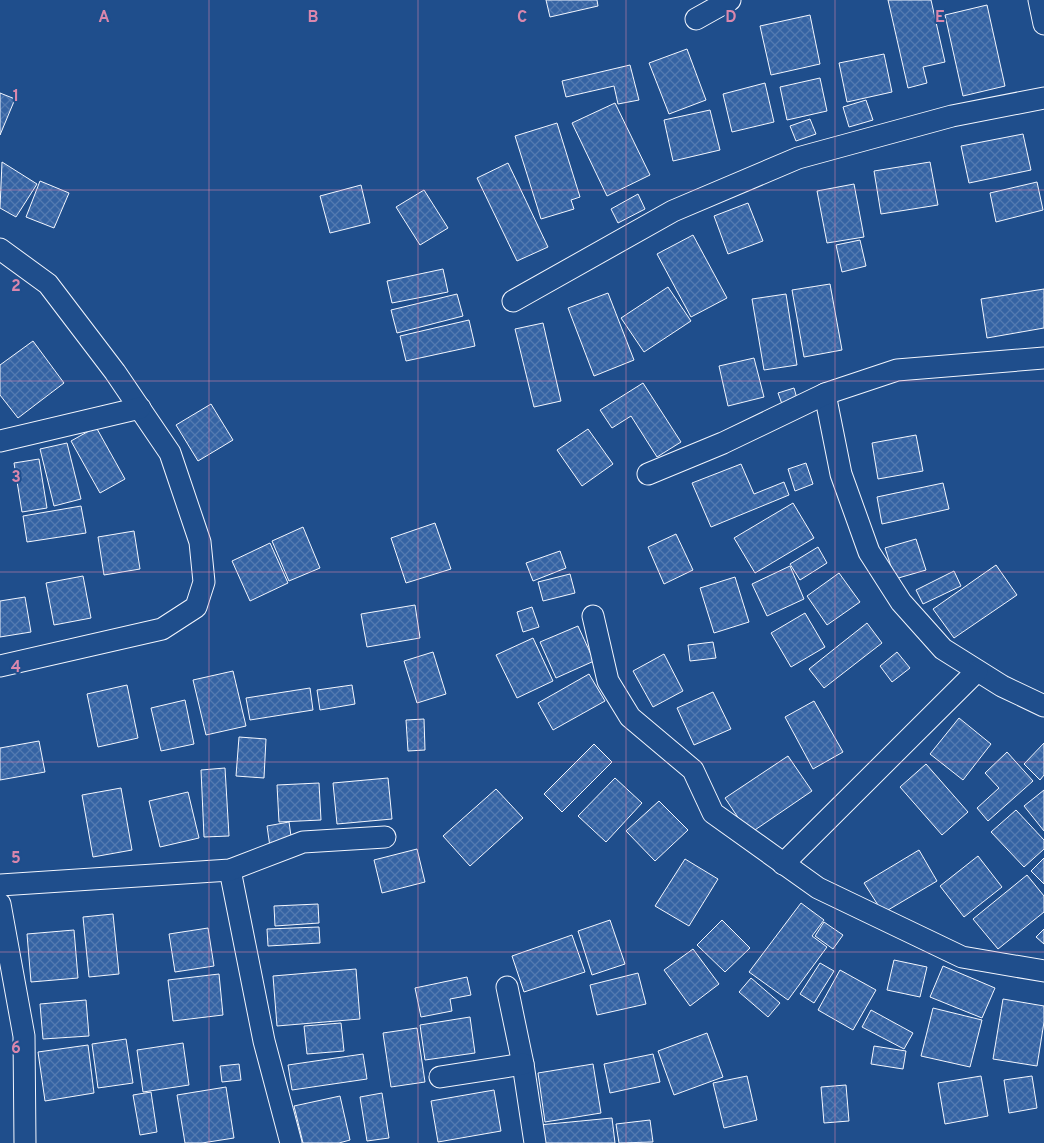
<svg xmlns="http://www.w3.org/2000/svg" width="1044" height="1143" font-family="Overpass,sans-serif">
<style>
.building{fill:url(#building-cross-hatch);stroke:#f2f6ff}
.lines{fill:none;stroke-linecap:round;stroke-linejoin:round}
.minor-casing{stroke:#f2f6ff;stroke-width:23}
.minor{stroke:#1f4e8c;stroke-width:21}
.grid{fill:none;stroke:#da87ad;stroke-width:1;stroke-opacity:0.55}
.grid-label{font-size:16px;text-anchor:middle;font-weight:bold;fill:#da87ad;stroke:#1f4e8c;stroke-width:4;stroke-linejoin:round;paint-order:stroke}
</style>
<defs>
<pattern id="building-cross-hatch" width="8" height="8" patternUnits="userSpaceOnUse" patternTransform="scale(1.25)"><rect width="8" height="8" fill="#3563a3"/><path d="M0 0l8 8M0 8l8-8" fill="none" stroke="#537ab1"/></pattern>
</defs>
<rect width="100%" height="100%" fill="#1f4e8c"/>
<g class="building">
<polygon points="546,0 597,0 598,6 550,17"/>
<polygon points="888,0 931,0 945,62 923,67 927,83 908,88"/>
<polygon points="987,5 1005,86 963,96 945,15"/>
<polygon points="810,15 820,64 771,75 760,26"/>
<polygon points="687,49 706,100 669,114 649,63"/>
<polygon points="884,54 892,92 847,102 839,63"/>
<polygon points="630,65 639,100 618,104 614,86 566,97 562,81"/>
<polygon points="820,78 827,111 787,120 780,87"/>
<polygon points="765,83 774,122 732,132 723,94"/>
<polygon points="0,93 15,99 0,135"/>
<polygon points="866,100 873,120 849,127 843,107"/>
<polygon points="615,103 650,175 607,196 572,123"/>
<polygon points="710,110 720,150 673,161 664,120"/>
<polygon points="810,119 816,134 796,141 790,126"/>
<polygon points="557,123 580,197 571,200 574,209 541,219 515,136"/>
<polygon points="1023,134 1031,170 969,183 961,146"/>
<polygon points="2,162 37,184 16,217 0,208"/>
<polygon points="930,162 938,205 881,214 874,171"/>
<polygon points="508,163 548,247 517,261 477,178"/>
<polygon points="40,181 69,193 54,228 26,217"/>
<polygon points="1037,182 1043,210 996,222 990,193"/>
<polygon points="854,184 864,237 827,243 817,191"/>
<polygon points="361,185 370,223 330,233 320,196"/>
<polygon points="424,190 448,228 420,245 396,207"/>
<polygon points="638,194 645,209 618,223 611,209"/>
<polygon points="748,203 763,241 728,254 714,216"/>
<polygon points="693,235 727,298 691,317 657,254"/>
<polygon points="860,240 866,266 842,272 836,245"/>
<polygon points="443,269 448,292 392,303 387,281"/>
<polygon points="830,284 842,350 804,357 792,290"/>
<polygon points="668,287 691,321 644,352 621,318"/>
<polygon points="1044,289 1044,328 987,338 981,299"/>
<polygon points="608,293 634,360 594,376 568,308"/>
<polygon points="457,294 463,316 397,333 391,310"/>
<polygon points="786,294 797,365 764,370 752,299"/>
<polygon points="469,320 475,346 406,361 400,336"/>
<polygon points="543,323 561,401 534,407 515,329"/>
<polygon points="33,341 64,383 18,418 0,395 0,365"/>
<polygon points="754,358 764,397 728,406 719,366"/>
<polygon points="643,383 681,442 657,457 631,416 612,428 600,410"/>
<polygon points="794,388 798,402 783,407 778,393"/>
<polygon points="211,404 233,440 198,461 176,425"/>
<polygon points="96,427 125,479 100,493 71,441"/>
<polygon points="588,429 613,464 582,486 557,450"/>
<polygon points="916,435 923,471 878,479 872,443"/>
<polygon points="67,443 81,499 54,506 40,449"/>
<polygon points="39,459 47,508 22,512 14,463"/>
<polygon points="806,463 813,484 795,491 788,469"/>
<polygon points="741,464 754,494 784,482 789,495 711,527 692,483"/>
<polygon points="943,483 949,509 882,524 877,497"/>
<polygon points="793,503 814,538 755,573 734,538"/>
<polygon points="81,506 86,533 27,542 23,516"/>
<polygon points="435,523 451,569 406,583 391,538"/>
<polygon points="303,527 320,568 289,581 272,541"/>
<polygon points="134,531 140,569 104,575 98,537"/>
<polygon points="676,534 693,570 664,584 648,547"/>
<polygon points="916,539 926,570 895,579 885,548"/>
<polygon points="270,543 288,583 250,601 232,561"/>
<polygon points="818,547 827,563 800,580 790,564"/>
<polygon points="560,551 566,568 533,581 526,563"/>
<polygon points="996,565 1017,595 954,638 933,609"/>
<polygon points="790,566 804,599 767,616 752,584"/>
<polygon points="954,571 961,586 923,604 916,590"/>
<polygon points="839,573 860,602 827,625 807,596"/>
<polygon points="570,574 575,593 543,601 538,582"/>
<polygon points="83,576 91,618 54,625 46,583"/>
<polygon points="735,577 749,622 714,633 700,588"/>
<polygon points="25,597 31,632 0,637 0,601"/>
<polygon points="415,605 420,638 367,647 361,614"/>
<polygon points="532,607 539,627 523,632 517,612"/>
<polygon points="805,613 825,647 791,667 771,633"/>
<polygon points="867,623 882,643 824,688 809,669"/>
<polygon points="578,626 594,661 556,678 540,642"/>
<polygon points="533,638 553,681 517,698 496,655"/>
<polygon points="713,642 716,658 690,661 688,645"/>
<polygon points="433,652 446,694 417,703 404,661"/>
<polygon points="897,652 910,668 892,682 880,666"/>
<polygon points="664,654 683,691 653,707 633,671"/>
<polygon points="233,671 246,726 206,735 193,680"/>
<polygon points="589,674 605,701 553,730 538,703"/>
<polygon points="127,685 138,738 98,747 87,694"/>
<polygon points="352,685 355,704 320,710 317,690"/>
<polygon points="310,688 313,710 250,720 246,698"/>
<polygon points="713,692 731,729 694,745 677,708"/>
<polygon points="185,700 194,744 161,751 151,708"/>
<polygon points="814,701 843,752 813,769 785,717"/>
<polygon points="959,718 991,744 963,780 930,754"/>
<polygon points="424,719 425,750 408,751 406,720"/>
<polygon points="239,737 266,739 264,778 236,776"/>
<polygon points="39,741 45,772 0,780 0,748"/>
<polygon points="1044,743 1044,775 1040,780 1024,764"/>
<polygon points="594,744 612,762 562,812 544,794"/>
<polygon points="1007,752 1033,781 988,821 977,808 999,788 985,773"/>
<polygon points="788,756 812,791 749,834 725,798"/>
<polygon points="926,764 968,812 942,835 900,787"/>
<polygon points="225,768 229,836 204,837 201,770"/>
<polygon points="388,778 392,819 337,824 333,783"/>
<polygon points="615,778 642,803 606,842 578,816"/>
<polygon points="319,783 321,820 279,822 277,785"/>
<polygon points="121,788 132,850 93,857 82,795"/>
<polygon points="496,789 523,818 470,866 443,836"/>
<polygon points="1044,790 1044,831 1024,806"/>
<polygon points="188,792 199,838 160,847 149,801"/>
<polygon points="659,801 688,830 655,861 626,831"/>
<polygon points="1016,810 1044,840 1044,849 1024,867 991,832"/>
<polygon points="289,822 292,843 270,847 267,826"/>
<polygon points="417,849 425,882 382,893 374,860"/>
<polygon points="919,850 937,881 883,913 864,883"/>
<polygon points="978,856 1002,887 964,917 940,886"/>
<polygon points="1044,858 1044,884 1031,871"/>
<polygon points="685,859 718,879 689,926 655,906"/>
<polygon points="1027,875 1044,896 1044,912 998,949 973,919"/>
<polygon points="801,903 824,920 812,936 827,947 788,1000 749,972"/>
<polygon points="318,904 319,923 275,926 274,906"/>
<polygon points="113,914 119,974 89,977 83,917"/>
<polygon points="610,920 625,964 592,975 578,931"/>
<polygon points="722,920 750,948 725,972 697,945"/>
<polygon points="824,922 843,935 833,949 815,936"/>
<polygon points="319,927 320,943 268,946 267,929"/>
<polygon points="208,928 214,966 175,972 169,934"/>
<polygon points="1044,929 1044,944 1036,937"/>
<polygon points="74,930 78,978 31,982 27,934"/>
<polygon points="572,935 585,972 524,992 512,956"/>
<polygon points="693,949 719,984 690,1006 664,970"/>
<polygon points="894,960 927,967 920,997 887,990"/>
<polygon points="820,963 834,971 814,1003 800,994"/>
<polygon points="943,966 995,988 982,1018 930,997"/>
<polygon points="356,969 360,1019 277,1026 273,976"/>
<polygon points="840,970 876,990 853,1030 818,1010"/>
<polygon points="638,973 646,1004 597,1015 590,985"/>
<polygon points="219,974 223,1015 173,1021 168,980"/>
<polygon points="467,977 471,995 450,999 452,1011 421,1017 415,988"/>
<polygon points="751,978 780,1003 768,1017 739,992"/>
<polygon points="1003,999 1044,1006 1044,1022 1037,1066 993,1059"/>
<polygon points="86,1000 89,1036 43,1039 40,1004"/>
<polygon points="933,1008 982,1020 970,1067 921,1056"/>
<polygon points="871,1010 913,1033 904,1049 862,1027"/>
<polygon points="470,1017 475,1053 425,1060 420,1025"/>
<polygon points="341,1023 344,1051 307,1054 304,1026"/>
<polygon points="417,1028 425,1082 391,1087 383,1033"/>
<polygon points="707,1033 723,1077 674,1095 658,1051"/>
<polygon points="126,1039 133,1083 98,1088 92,1044"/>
<polygon points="183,1043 189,1085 143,1092 137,1050"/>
<polygon points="88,1045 94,1093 45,1101 38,1052"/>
<polygon points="874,1046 906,1051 903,1069 871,1064"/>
<polygon points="363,1054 367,1079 292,1090 288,1065"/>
<polygon points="653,1054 660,1082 610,1093 604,1064"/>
<polygon points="239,1064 241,1080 222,1082 220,1066"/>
<polygon points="593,1064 601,1113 545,1122 538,1073"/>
<polygon points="747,1076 757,1120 724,1128 713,1083"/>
<polygon points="981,1076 988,1116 945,1124 938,1083"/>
<polygon points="1032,1076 1037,1108 1009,1113 1004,1080"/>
<polygon points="846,1085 849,1121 824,1123 821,1087"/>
<polygon points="226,1087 234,1138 202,1143 185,1143 177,1095"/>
<polygon points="494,1090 501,1131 438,1142 431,1101"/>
<polygon points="151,1092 157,1132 140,1135 133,1095"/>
<polygon points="382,1093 389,1138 367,1141 360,1097"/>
<polygon points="340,1096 350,1140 339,1143 303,1143 294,1106"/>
<polygon points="612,1118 615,1143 541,1143 539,1125"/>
<polygon points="650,1120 653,1142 619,1143 616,1124"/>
</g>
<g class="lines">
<defs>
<g id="minor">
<polyline points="1039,0 1044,24"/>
<polyline points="696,19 730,0"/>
<polyline points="0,249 48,284 115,372 170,453 200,542 204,582 196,607 162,629 0,666"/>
<polyline points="513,301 673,211 798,158 952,116 1044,98"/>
<polyline points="825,394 841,474 869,552 901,602 943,649 1002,686 1044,706"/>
<polyline points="0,441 140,408"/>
<polyline points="648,474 723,443 825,394 897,370 1044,358"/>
<polyline points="593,616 608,681 630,717 693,770 713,813 818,888 962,957 1044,971"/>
<polyline points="783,864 977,671"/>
<polyline points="230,870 264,1041 291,1143"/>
<polyline points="0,885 230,870 303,842 385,837"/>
<polyline points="0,904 24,1036 25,1143"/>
<polyline points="507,987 523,1064 535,1143"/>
<polyline points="440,1077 523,1064"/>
</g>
</defs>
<use href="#minor" class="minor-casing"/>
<use href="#minor" class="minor"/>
</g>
<path class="grid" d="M209,0V1143M418,0V1143M626,0V1143M835,0V1143M0,190H1044M0,381H1044M0,572H1044M0,762H1044M0,952H1044"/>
<g class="grid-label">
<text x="104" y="22">A</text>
<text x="313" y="22">B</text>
<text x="522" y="22">C</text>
<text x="731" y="22">D</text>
<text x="940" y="22">E</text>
<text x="16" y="101">1</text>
<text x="16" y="291">2</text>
<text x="16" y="482">3</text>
<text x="16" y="672">4</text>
<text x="16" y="863">5</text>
<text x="16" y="1053">6</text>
</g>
</svg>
